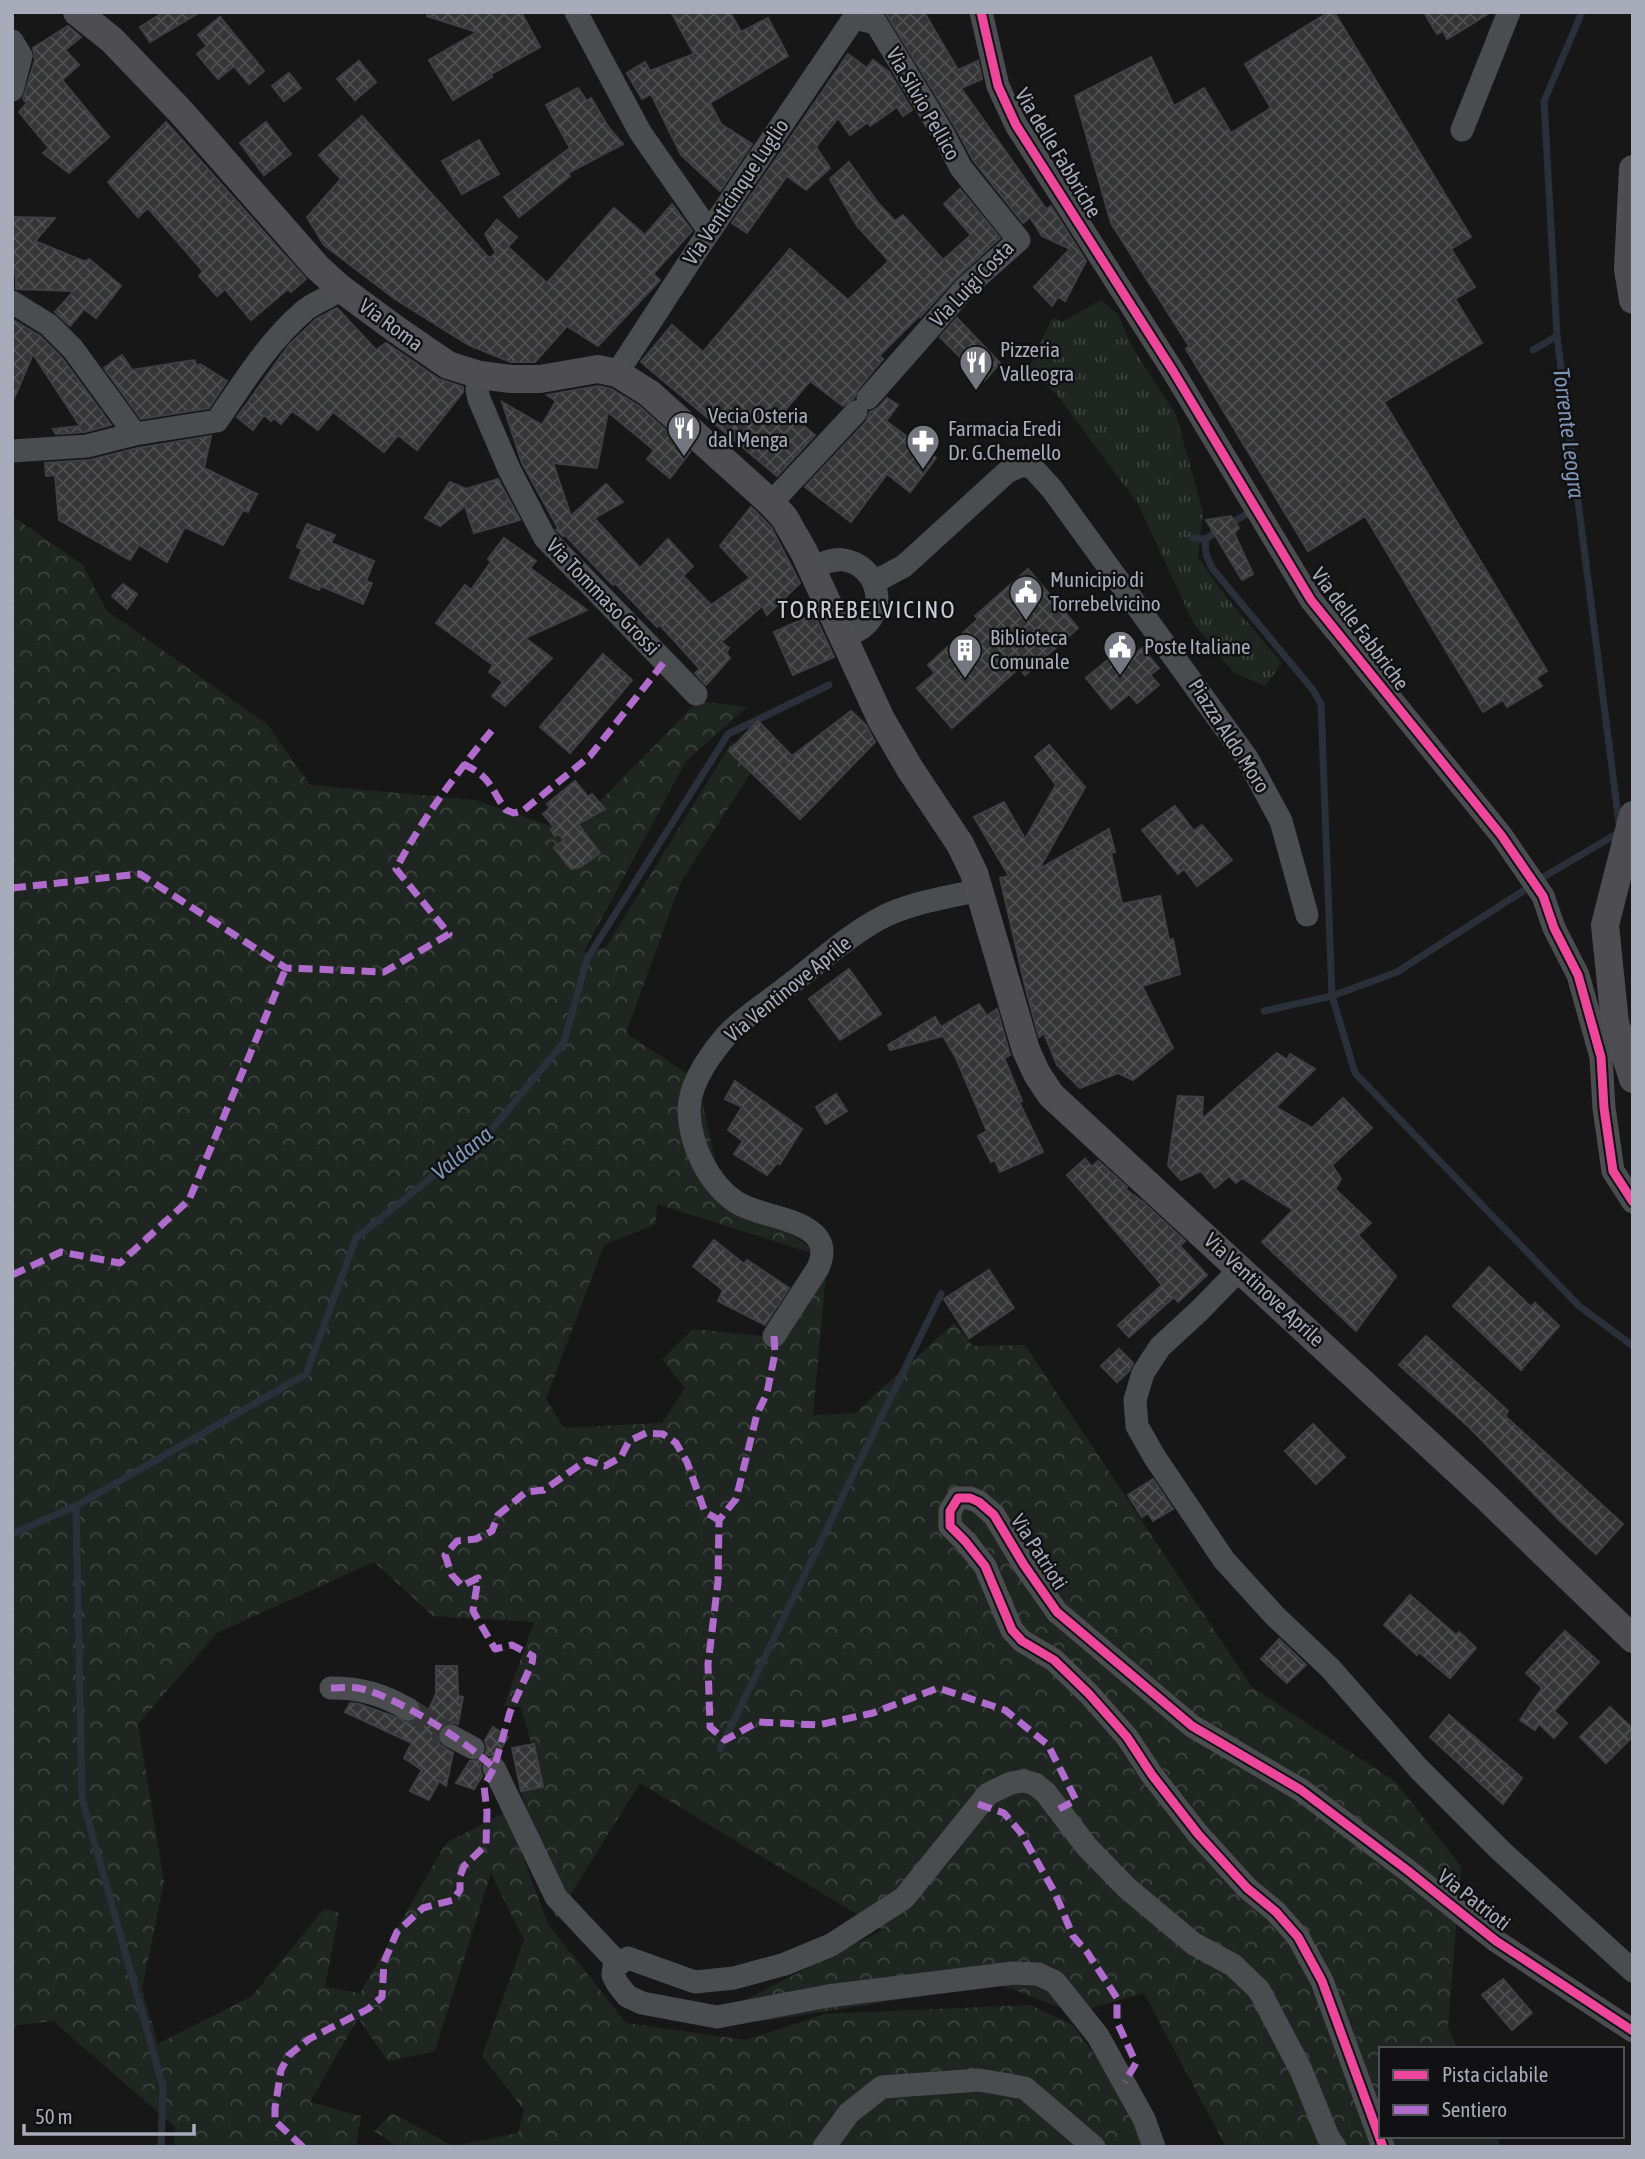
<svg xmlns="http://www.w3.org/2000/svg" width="1645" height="2159" font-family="'Asap Condensed',sans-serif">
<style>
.forest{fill:url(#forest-crowns)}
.park{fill:url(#park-tufts)}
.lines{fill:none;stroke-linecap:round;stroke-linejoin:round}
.stream{stroke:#2a303a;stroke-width:7}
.building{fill:url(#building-cross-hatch);stroke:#404043;stroke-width:2}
.minor-tunnel{stroke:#343537;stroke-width:23;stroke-dasharray:23 11;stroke-linecap:butt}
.minor{stroke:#4b4c50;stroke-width:23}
.major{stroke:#4e4e52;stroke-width:28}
.quiet{stroke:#b06ccc;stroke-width:7;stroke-dasharray:14 7;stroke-linecap:butt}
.cycleway-casing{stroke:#111113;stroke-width:13}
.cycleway{stroke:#ed469a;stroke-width:9}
.labels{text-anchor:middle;stroke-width:5;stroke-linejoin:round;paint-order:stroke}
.street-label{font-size:21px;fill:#a8abb9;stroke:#111113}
.poi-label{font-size:21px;fill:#a8abb9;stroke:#111113;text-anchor:start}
.water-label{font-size:23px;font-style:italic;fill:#7e94b4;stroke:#111113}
.quarter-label{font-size:24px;letter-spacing:2px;fill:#c9cbd5;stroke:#111113}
</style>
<defs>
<pattern id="forest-crowns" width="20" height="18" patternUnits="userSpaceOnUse" patternTransform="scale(1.75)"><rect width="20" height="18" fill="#1f2621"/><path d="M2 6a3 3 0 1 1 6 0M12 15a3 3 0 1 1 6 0" fill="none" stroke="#3d433f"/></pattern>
<pattern id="park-tufts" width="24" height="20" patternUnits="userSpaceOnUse" patternTransform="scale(1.75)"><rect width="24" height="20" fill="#1f2621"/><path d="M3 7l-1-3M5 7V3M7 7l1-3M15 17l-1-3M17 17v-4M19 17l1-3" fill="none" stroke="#3d433f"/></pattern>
<pattern id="building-cross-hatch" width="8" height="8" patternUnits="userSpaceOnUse" patternTransform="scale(1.75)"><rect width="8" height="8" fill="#353536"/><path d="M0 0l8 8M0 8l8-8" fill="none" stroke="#4f5051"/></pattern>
</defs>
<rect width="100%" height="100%" fill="#171717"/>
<polygon class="forest" points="12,516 83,565 106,610 268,725 310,785 475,800 557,828 580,867 599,853 578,824 698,701 747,707 686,761 583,953 606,947 732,742 752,771 681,882 626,1033 698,1081 720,1184 824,1257 657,1204 656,1224 604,1245 546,1399 564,1428 662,1423 685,1388 662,1359 693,1329 782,1338 826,1274 813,1415 855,1413 954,1323 973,1346 1025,1345 1252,1687 1396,1782 1461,1867 1448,2027 1458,2049 1381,2049 1381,2136 1497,2136 1501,2147 1226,2147 1144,1993 1075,2013 998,1984 759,2022 647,2008 728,2008 883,1930 640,1783 556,1918 521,1791 543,1786 521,1707 504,1706 534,1622 433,1616 374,1562 217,1633 138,1724 164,1882 142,1989 158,2044 252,1996 325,1908 339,1913 325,1987 360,1993 446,1843 506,1812 548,1924 626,2023 746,2040 825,2014 1030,2005 1073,2025 1149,2131 1154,2147 398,2147 374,2131 392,2113 453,2146 518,2133 524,2110 482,2056 524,1940 491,1873 435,2051 388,2061 358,2018 310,2102 361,2116 356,2147 174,2147 175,2127 53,2021 17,2025 12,2033"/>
<polygon class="park" points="1101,300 1118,314 1131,345 1176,415 1203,512 1198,557 1227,598 1282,663 1265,686 1234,673 1194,624 1138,504 1057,395 1029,368 1051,320 1054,318 1062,322"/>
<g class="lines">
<g class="stream">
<polyline points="1582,12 1544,101 1557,336 1619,823"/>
<polyline points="1533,350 1557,336"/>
<polyline points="1193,538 1205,539 1245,515"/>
<polyline points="1205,539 1206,554 1212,568 1313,690 1321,704 1332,996 1355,1073 1579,1306 1633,1346"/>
<polyline points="1540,879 1620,832"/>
<polyline points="1264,1011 1332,996 1397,972 1523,891"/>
<polyline points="76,1506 82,1798 163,2087 161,2147"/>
<polyline points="12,1534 76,1506 306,1374 356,1238 494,1127 564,1042 587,959 728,734 829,685"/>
<polyline points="720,1749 941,1294"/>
</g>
</g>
<g class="building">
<polygon points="164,12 200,12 150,42 140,27"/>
<polygon points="428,12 521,12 540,47 491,74 492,77 453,100 429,60 477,32 427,16"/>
<polygon points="671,12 730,12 741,32 768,18 788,56 710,103 721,124 752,144 720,191 681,155 651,94 642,99 627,73 645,62 650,71 694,54"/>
<polygon points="885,12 924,12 958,70 978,61 982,79 961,88 1046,209 1051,206 1086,261 1065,301 1058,297 1052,306 1034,287 1070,249 1042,236 1030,217 1023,223 973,160 957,130"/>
<polygon points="1329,12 1334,12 1471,237 1451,249 1475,287 1455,299 1482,343 1384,402 1547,671 1536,678 1542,686 1507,707 1503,700 1483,712 1365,516 1308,551 1186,349 1189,346 1111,223 1075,96 1151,57 1174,106 1204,88 1231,133 1271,108 1245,64"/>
<polygon points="1424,12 1491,12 1447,39 1443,31 1437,34"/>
<polygon points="220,17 264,71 249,84 234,66 218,79 197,54 207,46 198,35"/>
<polygon points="68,26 81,37 65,50 79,65 62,80 109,137 69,173 43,153 49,148 19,112 27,103 23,99 35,60 33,48"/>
<polygon points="848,54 867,68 873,60 889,72 912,110 903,116 897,107 870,126 868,122 850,135 838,118 816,147 830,168 806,190 787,176 747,233 732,223"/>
<polygon points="359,61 376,82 355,100 337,79"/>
<polygon points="289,73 301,88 284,101 272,86"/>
<polygon points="578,88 587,101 591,98 609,128 623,144 568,173 570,176 519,217 504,197 570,148 546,105"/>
<polygon points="362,116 489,258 496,253 485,234 497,220 517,237 508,247 547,283 614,208 645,235 672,204 692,231 653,274 660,280 598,346 567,326 535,362 511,362 469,345 395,299 324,245 307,217 341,179 319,155"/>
<polygon points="166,122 306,279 291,292 288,289 251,320 225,289 217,296 199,276 203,271 148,208 138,217 108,182"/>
<polygon points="266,122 291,154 264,175 240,143"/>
<polygon points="479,140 499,174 462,194 442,161"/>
<polygon points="849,162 878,203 895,221 903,215 943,260 971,235 944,204 960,189 1000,238 956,278 920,317 919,316 879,356 883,359 858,389 854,398 843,406 810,381 785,410 815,435 777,476 641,362 672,325 703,352 790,249 848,300 889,261 857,226 830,179"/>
<polygon points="12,217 55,218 35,241 86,262 89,259 121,286 96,318 84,309 70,326 55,312 74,291 16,289 16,274 12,274"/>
<polygon points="337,308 376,350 386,343 439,379 463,387 463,392 417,450 398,435 384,452 333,412 318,430 292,411 281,424 274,418 271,421 264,415 253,430 237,417 289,345 316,319"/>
<polygon points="957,318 1000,363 984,381 940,337"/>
<polygon points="12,319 40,336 62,358 111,425 85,432 56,434 53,429 80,426 33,354 12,403"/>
<polygon points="122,355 132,370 194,360 198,367 200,364 227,381 209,408 141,419 104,368"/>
<polygon points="598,386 611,389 639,406 690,452 670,478 647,459 654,450 608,412 597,468 553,463 571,516 606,484 623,502 594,518 640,568 668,539 693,566 683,576 711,605 750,578 720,546 751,507 771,527 800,583 767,615 762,606 721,642 729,648 726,653 730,658 706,685 695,673 700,669 660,625 657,627 615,583 613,585 565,535 563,536 556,530 558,528 522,463 502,402 542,425 556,401 547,395"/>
<polygon points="887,398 898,405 886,421 936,458 910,492 887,474 851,522 805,487 866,422 870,412 878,408"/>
<polygon points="211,436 204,468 257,494 248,512 243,510 223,545 185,527 167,562 139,545 130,560 59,520 55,475 46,476 45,463 90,460 138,448"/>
<polygon points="498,479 520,520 474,533 465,506 440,526 425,518 450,482 466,489"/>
<polygon points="1231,516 1239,528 1234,533 1253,574 1242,580 1206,520"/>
<polygon points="307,524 335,535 331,543 374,561 366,581 372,583 363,604 321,586 319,590 290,578 302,549 297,547"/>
<polygon points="504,538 536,561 530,568 587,610 525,638 552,658 505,706 492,696 503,682 489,672 493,665 436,623 465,585 471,590 491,562 488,559"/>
<polygon points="1028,569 1078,628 1025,675 1019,668 952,728 917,688 935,673 928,665 978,619 975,616"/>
<polygon points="123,584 137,594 127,609 112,596"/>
<polygon points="814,614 834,657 793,675 774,632"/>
<polygon points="1126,645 1134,654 1142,648 1159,668 1150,675 1159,685 1137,703 1129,694 1111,709 1086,678"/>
<polygon points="603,654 632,680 570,753 540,727"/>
<polygon points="851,711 866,725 875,742 800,819 729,751 758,721 792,756"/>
<polygon points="1049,745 1085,787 1039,869 1109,829 1115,852 1111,853 1122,904 1160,896 1169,940 1173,939 1180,974 1142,986 1173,1048 1133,1080 1118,1073 1080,1088 1057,1065 1044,1033 1039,1037 1026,990 1000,878 1009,876 974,817 1004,802 1025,839 1056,785 1035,757"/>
<polygon points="575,781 588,797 592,794 605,809 578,824 600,853 580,867 571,869 554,848 564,840 559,834 555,836 551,830 554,827 543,814 550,808 547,804"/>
<polygon points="1175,806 1194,831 1202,825 1232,860 1197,886 1184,869 1178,874 1142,830"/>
<polygon points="849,969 881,1014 840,1040 809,999"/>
<polygon points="979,1004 987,1016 997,1009 1010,1055 1004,1058 1022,1101 1019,1102 1043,1152 1000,1172 995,1160 991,1162 978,1136 987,1131 956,1058 943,1036 890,1050 888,1045 935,1017 941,1027"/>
<polygon points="1277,1053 1287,1060 1290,1054 1315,1069 1276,1107 1312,1128 1343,1098 1372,1128 1332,1165 1341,1179 1335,1189 1371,1223 1358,1235 1396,1276 1356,1331 1262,1242 1293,1210 1242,1178 1236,1183 1229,1176 1215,1188 1201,1171 1181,1180 1168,1166 1178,1096 1203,1097 1202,1119"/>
<polygon points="735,1081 802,1129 780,1164 777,1163 767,1175 734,1154 743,1141 728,1130 742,1107 725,1099"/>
<polygon points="836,1094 847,1111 826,1124 816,1107"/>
<polygon points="1085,1159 1092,1167 1098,1161 1127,1187 1125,1189 1143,1202 1185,1241 1180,1246 1207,1275 1178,1302 1174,1297 1129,1337 1118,1325 1162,1285 1067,1175"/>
<polygon points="714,1240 744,1264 747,1260 789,1288 765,1325 718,1301 723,1290 693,1266"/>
<polygon points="1489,1267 1531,1307 1535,1303 1559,1326 1521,1370 1453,1306"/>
<polygon points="989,1270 1014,1308 969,1338 944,1299"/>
<polygon points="1426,1336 1508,1411 1505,1416 1623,1524 1596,1554 1559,1520 1469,1427 1399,1365"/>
<polygon points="1119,1349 1133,1363 1129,1371 1117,1382 1101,1366"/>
<polygon points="1313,1424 1345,1457 1316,1484 1285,1451"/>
<polygon points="1153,1479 1173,1509 1153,1521 1148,1513 1142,1517 1128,1495"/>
<polygon points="1410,1595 1456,1635 1459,1632 1476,1648 1450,1678 1419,1652 1417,1655 1384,1625"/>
<polygon points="1565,1631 1599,1662 1554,1711 1567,1723 1554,1738 1539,1724 1535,1730 1520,1720 1542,1688 1526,1673"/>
<polygon points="1279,1639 1306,1665 1287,1683 1261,1659"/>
<polygon points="436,1666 457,1666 458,1696 463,1697 458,1724 451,1722 444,1724 438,1730 437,1737 439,1744 453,1753 446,1786 439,1781 429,1800 410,1791 422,1770 404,1758 412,1743 345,1712 350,1703 359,1704 412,1723 421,1714 426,1716 436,1694"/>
<polygon points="1610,1707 1633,1729 1633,1736 1606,1763 1580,1737"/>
<polygon points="1449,1715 1522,1778 1503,1804 1430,1737"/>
<polygon points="493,1727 508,1737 497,1755 489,1755 482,1761 480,1768 482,1776 474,1789 456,1783 470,1761 480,1760 485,1755 487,1748 485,1740"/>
<polygon points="534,1744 543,1787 521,1791 512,1748"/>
<polygon points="1503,1979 1532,2013 1512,2030 1482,1995"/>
</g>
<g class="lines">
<polyline class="minor-tunnel" points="408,1709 451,1736"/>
<g class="minor">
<polyline points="576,12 640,132 709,231"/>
<polyline points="981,12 998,86 1016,125 1173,371 1311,600 1501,835 1543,896 1554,928 1578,975 1601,1057 1604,1108 1613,1171 1633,1202"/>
<polyline points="854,18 876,23 945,137 961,168 1019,240 965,288 868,398"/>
<polyline points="12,41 21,56 12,90"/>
<polyline points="1462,130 1509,12"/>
<polyline points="12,302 49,325 73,349 135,434"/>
<polyline points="617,373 701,244 858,12"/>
<polyline points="480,375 477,390 479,399 509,469 545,538 696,694"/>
<path d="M12,451L87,446L135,434L217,421C243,383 268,342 304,311C315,301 330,299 340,288"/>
<polyline points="771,503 856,412"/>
<path d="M812,568C821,564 833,558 844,560C876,565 889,606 863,627C857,632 849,634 843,637"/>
<polyline points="874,582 904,566 1007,472 1020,466 1031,466 1052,489 1247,758 1281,821 1307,915"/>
<polyline points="1241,1268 1199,1311 1160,1347 1143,1373 1135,1400 1137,1426 1154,1456 1224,1560 1275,1616 1330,1668 1419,1769 1501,1851 1633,1971"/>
<path d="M774,1336L818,1268C840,1218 762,1220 736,1202C708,1183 690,1145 689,1111C689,1084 709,1056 726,1036C743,1017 768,1002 788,986C817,964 845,938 877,920C907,903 946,898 979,890"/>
<path d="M331,1688C361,1688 381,1694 408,1709"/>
<polyline points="451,1736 473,1748"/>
<polyline points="494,1768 556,1897 618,1963"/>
<polyline points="824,2147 849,2113 882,2087 979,2080 1025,2088 1094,2147"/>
<polyline points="1154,2147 1144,2119 1098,2036 1055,1982 1038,1974 1013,1973 828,1996 717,2017 642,2003 627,1996 617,1983 613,1975 614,1967 628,1958 695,1982 734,1978 785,1964 831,1945 904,1898 988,1794 1011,1783 1024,1781 1035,1784 1046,1793 1087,1847 1127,1888 1194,1944 1233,1965 1259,1990 1301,2070 1328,2137 1335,2147"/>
<polyline points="1383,2147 1322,1981 1298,1937 1276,1912 1247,1888 1198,1834 1152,1775 1127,1737 1089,1694 1054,1660 1022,1641 1012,1630 985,1566 965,1541 950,1526 950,1511 958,1498 970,1498 979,1502 994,1515 1024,1565 1057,1612 1192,1726 1301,1790 1407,1870 1496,1941 1633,2031"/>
</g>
<g class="major">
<polyline points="77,12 112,40 182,113 317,267 340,288 397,330 448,365 480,375 511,379 540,379 598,369 617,373 649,393 771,503 784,517 804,552 881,719 910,769 960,844 974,873 1026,1050 1037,1074 1051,1095 1485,1496 1633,1639"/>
<polyline points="1633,169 1628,269 1633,300"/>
<polyline points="1633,815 1605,925 1615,1023 1633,1079"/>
</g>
<g class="quiet">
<path d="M463,764C492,777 489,787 506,810L514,813L524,810L590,756L665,661"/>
<path d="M12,888L140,874L286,968L384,972L449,934L396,869C422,819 457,772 494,728"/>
<polyline points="12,1275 61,1252 120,1263 189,1200 286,968"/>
<polyline points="774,1336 775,1353 767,1393 757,1414 736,1499 719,1520 718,1582 708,1664 710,1727 725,1740 758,1722 818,1725 873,1713 938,1688 1005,1710 1048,1745 1076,1800 1059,1809"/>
<path d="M331,1688C339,1688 349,1687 358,1688C395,1695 467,1742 494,1768"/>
<polyline points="978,1804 1004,1813 1021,1833 1055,1893 1073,1936 1087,1952 1117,1998 1117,2022 1136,2063 1125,2082"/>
<polyline points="303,2147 275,2121 275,2108 281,2070 289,2055 309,2039 368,2009 382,1997 384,1962 397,1932 423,1908 453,1900 460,1890 460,1876 464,1866 486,1845 487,1812 484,1786 494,1768 510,1712 532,1663 533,1656 512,1645 495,1649 473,1611 478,1578 462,1586 452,1575 445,1555 457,1541 476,1539 492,1531 498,1515 526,1492 544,1490 587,1460 605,1466 621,1457 629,1441 646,1433 663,1434 676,1443 687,1462 705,1512 719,1520"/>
</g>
<defs>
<g id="cycleway">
<polyline points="981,12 998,86 1016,125 1173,371 1311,600 1501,835 1543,896 1554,928 1578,975 1601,1057 1604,1108 1613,1171 1633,1202"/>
<polyline points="1383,2147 1322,1981 1298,1937 1276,1912 1247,1888 1198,1834 1152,1775 1127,1737 1089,1694 1054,1660 1022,1641 1012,1630 985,1566 965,1541 950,1526 950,1511 958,1498 970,1498 979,1502 994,1515 1024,1565 1057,1612 1192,1726 1301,1790 1407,1870 1496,1941 1633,2031"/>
</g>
</defs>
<use href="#cycleway" class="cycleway-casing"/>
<use href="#cycleway" class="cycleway"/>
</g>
<defs>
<symbol id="restaurant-pin" viewBox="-11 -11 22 30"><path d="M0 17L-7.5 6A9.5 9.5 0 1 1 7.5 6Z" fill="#757780" stroke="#111113"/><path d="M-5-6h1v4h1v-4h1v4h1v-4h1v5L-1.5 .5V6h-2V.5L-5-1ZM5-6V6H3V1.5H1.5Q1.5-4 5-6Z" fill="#fff"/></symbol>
<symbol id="pharmacy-pin" viewBox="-11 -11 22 30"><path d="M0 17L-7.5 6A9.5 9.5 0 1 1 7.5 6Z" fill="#757780" stroke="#111113"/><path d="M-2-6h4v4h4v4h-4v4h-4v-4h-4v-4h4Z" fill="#fff"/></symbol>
<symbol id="civic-pin" viewBox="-11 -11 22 30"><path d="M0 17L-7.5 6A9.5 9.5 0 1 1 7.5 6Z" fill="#757780" stroke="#111113"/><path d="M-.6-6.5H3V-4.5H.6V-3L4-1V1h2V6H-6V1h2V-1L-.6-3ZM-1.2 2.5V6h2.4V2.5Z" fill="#fff"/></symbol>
<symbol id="building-pin" viewBox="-11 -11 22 30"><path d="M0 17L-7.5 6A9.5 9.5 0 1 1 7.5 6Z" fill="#757780" stroke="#111113"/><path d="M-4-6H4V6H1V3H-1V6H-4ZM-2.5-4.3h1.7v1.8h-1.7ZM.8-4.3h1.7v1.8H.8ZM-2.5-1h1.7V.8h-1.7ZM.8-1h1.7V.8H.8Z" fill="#fff"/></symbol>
</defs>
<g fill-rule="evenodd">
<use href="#restaurant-pin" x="957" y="343" width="38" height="52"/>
<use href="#restaurant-pin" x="665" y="409" width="38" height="52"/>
<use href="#pharmacy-pin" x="904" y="422" width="38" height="52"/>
<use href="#civic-pin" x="1007" y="573" width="38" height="52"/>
<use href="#civic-pin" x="1101" y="628" width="38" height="52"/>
<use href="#building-pin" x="946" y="631" width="38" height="52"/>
</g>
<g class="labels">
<g class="street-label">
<text transform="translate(923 104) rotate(60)" y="7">Via Silvio Pellico</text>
<text transform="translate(1058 153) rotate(59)" y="7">Via delle Fabbriche</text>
<text transform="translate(736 192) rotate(-56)" y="7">Via Venticinque Luglio</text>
<text transform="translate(972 284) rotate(-46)" y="7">Via Luigi Costa</text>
<text transform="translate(391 325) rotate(36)" y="7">Via Roma</text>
<text transform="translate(603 597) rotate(46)" y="7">Via Tommaso Grossi</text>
<text transform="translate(1360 629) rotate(53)" y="7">Via delle Fabbriche</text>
<text transform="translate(1229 736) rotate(57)" y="7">Piazza Aldo Moro</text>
<text transform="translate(788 989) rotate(-39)" y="7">Via Ventinove Aprile</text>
<text transform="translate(1264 1290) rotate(43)" y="7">Via Ventinove Aprile</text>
<text transform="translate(1039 1552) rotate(57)" y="7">Via Patrioti</text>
<text transform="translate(1474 1900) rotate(38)" y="7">Via Patrioti</text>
</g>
<g class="poi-label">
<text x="1000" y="357">Pizzeria<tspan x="1000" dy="24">Valleogra</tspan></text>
<text x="708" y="423">Vecia Osteria<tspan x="708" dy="24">dal Menga</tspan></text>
<text x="948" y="436">Farmacia Eredi<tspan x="948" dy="24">Dr. G.Chemello</tspan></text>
<text x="1050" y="587">Municipio di<tspan x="1050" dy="24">Torrebelvicino</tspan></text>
<text x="990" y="645">Biblioteca<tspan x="990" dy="24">Comunale</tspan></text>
<text x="1144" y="654">Poste Italiane</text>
</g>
<g class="water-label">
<text transform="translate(1569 433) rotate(83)" y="8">Torrente Leogra</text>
<text transform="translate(462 1153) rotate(-39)" y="8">Valdana</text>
</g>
<g class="quarter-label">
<text x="867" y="618">TORREBELVICINO</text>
</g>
</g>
<rect width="1645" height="2159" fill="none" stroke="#a8abb9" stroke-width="28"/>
<rect x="1379" y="2047" width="245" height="91" fill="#111113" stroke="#4d4f55" stroke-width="2"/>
<rect x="1393" y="2070" width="35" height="10" fill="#ed469a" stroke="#4d4f55" stroke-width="2"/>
<text x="1442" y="2082" font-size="21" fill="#a8abb9">Pista ciclabile</text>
<rect x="1393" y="2105" width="35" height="10" fill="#b06ccc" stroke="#4d4f55" stroke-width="2"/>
<text x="1442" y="2117" font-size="21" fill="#a8abb9">Sentiero</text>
<path d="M24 2124v10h170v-10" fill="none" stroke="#a8abb9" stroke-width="3.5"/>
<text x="35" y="2124" font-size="21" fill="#a8abb9" stroke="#111113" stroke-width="5" paint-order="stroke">50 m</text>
</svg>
